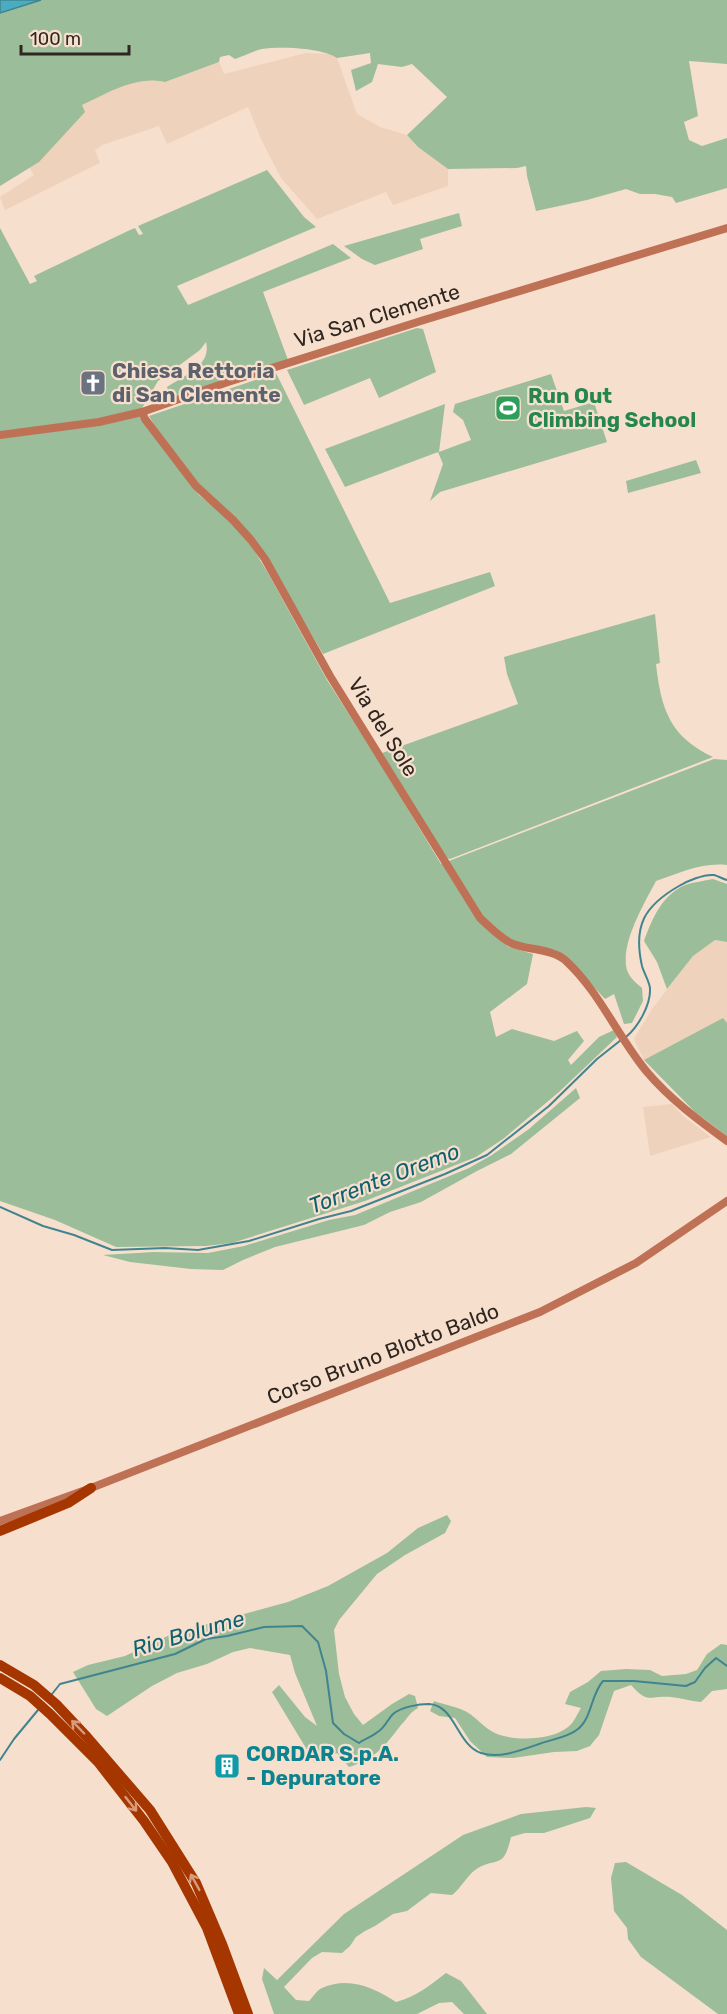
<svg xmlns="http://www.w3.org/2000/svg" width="727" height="2014" font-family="Rubik,sans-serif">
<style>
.built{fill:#efd2bb}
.green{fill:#9bbd9a}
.water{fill:#48adc0;stroke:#408490;stroke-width:1.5}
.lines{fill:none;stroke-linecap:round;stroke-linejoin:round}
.stream{stroke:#408490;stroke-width:2}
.secondary{stroke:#bf7156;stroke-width:8}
.highway{stroke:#a63600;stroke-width:10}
.oneway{stroke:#d79b7b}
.labels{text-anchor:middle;stroke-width:4.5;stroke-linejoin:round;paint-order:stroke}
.street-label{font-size:21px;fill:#2f2620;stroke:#f7dfcd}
.worship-label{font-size:21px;font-weight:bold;fill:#5b616d;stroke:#f7dfcd;text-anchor:start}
.leisure-label{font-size:21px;font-weight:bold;fill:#27864d;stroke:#f7dfcd;text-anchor:start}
.culture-label{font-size:21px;font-weight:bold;fill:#0d838f;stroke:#f7dfcd;text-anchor:start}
.water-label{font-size:22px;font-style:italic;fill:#0e6270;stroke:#f7dfcd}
</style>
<rect width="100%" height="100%" fill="#f7dfcd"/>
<g class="built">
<polygon points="306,53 331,54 337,58 357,114 380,127 407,135 418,147 448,169 448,186 393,205 386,192 317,219 281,178 261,139 248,107 167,144 159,126 102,145 95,150 100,163 5,210 0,197 34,175 27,164 75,108 129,82 149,78 165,82 219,62 224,74"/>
<polygon points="715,940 727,942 727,1023 723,1019 644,1060 634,1039 652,1009 693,956"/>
<polygon points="672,1104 683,1116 711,1137 650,1156 643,1107"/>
</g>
<g class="green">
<path d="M0,0H727V64L689,61L698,116L684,122L689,140L702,146L727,138V188L676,203L672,197L655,194H640L626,189L587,200L536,211L527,176L526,166L517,168L448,169L418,147L407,135L447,97L412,64L402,67L378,64L372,82L356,91L351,70L371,63L370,53L337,58C323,48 280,46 262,49C253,51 244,56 235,59L229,55L220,57L219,62L165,82C136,75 108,93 82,105L85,112L39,162L0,186Z"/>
<path d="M267,170L304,217L316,227L177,286L188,305L333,244L351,258L263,292L288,360L171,398L167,387C183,376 212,366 206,342L200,350L158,381L138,415L199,495L221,512L247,539L268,573L327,680L380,763L441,864L714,759L727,760V865C703,862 679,873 656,881C644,904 623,939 626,965C627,976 635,982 642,988L643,1001L632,1023L624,1024L614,994L605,999L566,957L500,940L509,947L533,954L527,984L490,1012L496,1037L512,1029L554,1041L577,1031L584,1041L568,1060L571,1065L599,1037L614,1030L617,1037L559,1092L503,1139L476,1157L365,1201L232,1243L206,1246L116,1247L55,1220L0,1201V228L30,284L37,281L34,276L130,230L135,228L139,235L143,234L138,226Z"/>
<polygon points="459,213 462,226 420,239 423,249 375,265 362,259 344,246"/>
<polygon points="417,328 423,329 436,372 379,398 370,378 304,405 287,370"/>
<polygon points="276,373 390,603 490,572 495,586 323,654 262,550 206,493 155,426 149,416"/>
<polygon points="551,374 564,411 594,402 607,442 440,492 430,501 443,464 438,452 345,487 325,449 445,404 439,452 471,440 463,420 453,412 455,404"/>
<polygon points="696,460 701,473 628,493 626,481"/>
<path d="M655,614L660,663L656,664C661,709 670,737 713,757L450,859L446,858L382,753L518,704L507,674L504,657Z"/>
<path d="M713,879L727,884V942L715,940L693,956L667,989L657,962L644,941C652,919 662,895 685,885C694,882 704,881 713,879Z"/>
<polygon points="723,1018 727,1023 727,1136 695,1112 644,1060"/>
<polygon points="576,1088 580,1098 511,1154 477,1171 421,1202 390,1212 364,1225 275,1247 243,1260 223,1270 191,1269 130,1262 103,1255 154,1252 208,1253 244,1246 329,1220 355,1215 469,1168 492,1155 529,1129"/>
<path d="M447,1515L451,1521L445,1533L405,1555L377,1574L339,1620L334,1630L339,1674L345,1697L354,1714L363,1725L392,1704L409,1694L415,1696L418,1708C410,1712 407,1719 401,1725C385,1746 375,1759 349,1767L337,1753L315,1763L272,1692L279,1685L305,1717L317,1726L295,1673L290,1655L250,1648L233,1652L207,1664L177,1673L152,1686L107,1716L96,1709L73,1672L88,1665L125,1656L174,1633L288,1602L328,1586L387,1553L418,1528Z"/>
<path d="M721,1644L727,1645V1689L712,1691L701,1702C690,1701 681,1698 671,1697C648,1695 649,1705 631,1685L614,1691L599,1735L590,1746L577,1751L554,1752L513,1758L487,1757L470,1741L455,1718L439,1716L430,1711L434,1701C445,1705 460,1707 470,1714C480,1721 487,1731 500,1735C519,1741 552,1740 568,1727C574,1723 577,1714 581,1708L565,1704L570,1692L588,1682L601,1671L626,1669L650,1670L662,1676L686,1674L697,1670L707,1654Z"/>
<path d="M586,1807L596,1808L590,1818L544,1833H525L511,1837C503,1872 496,1855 475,1870C466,1877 461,1888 452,1895L431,1893L407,1911L393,1914L375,1926L365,1931L356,1937L350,1946L342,1953L322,1952L312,1958L284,1987L296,2000L309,2001C313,1997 317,1990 322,1988C349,1976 374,1988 396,2002C416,1997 430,1985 446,1973L461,1981L487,2014H464L452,2002L439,2003L417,2014H274L262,1979L264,1968L277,1980L344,1914L463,1835L521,1814Z"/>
<polygon points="626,1862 682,1895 727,1930 727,2014 718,2014 641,1957 628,1939 627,1928 614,1911 611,1878 615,1863"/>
</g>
<polygon class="water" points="0,0 41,0 0,13"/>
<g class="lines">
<g class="stream">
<path d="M626,1037C638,1027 651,1005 650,988C649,981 644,973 642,966C633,926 644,906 679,886C687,881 704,874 714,875C718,876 723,879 727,880"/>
<polyline points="0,1207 43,1226 74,1235 112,1250 165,1248 198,1250 249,1241 319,1219 351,1211 445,1174 487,1155 549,1106 597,1059 621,1040"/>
<path d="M52,1694L60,1684L175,1654L206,1639L227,1636L264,1627L302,1626L318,1642L326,1671L333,1723L344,1734L359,1743C365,1739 373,1736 379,1731C385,1727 388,1719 393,1714C401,1707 419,1704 429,1704C455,1705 457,1745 481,1753C499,1759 522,1750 539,1744C552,1739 567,1738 578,1729C592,1718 591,1694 603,1681H634L686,1686L695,1682L705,1668L716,1658L727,1666"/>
<polyline points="0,1760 14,1739 38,1710"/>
</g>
<g class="secondary">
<path d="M142,412L145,419L196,486L233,520L251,540L265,559L330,676L480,918C490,927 501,939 513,944C529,950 552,949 565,960C600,992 617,1036 647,1072C670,1099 698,1120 727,1141"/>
<polyline points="0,435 99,422 142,412 228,382 424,320 727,228"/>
<polyline points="0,1521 91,1488 540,1312 636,1263 727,1201"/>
</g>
<g class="highway">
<polyline points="0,1531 68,1503 91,1488"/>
<polyline points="0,1665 34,1685 56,1704 87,1737 150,1810 196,1883 222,1944 248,2014"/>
<polyline points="0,1678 30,1696 50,1714 98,1762 144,1821 172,1862 207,1928 239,2014"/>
</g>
</g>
<defs><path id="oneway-shaft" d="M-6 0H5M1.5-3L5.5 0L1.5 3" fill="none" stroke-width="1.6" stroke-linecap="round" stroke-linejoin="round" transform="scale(1.5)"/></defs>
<g class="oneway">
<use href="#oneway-shaft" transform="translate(78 1727) rotate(-134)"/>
<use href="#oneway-shaft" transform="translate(131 1804) rotate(52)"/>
<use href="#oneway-shaft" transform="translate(195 1882) rotate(-119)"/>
</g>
<defs>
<symbol id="church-square" viewBox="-11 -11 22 22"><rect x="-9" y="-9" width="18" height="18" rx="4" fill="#6b7280" stroke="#f7dfcd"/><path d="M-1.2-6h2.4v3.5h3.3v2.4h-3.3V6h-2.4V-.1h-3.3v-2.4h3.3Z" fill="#fff"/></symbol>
<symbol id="stadium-square" viewBox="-11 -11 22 22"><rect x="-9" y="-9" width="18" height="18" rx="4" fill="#2e9e5b" stroke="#f7dfcd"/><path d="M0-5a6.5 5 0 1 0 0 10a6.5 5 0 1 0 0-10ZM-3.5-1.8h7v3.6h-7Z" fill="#fff"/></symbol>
<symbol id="building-square" viewBox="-11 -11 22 22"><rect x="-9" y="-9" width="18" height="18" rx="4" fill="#0f9aa8" stroke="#f7dfcd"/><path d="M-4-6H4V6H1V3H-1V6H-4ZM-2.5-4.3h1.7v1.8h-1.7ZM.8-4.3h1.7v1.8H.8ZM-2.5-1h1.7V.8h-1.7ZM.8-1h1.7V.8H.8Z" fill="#fff"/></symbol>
</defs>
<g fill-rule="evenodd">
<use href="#church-square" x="78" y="368" width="30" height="30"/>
<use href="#stadium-square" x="493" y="393" width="30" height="30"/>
<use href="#building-square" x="212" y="1751" width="30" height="30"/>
</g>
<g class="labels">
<g class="street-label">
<text transform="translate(377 316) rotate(-17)" y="7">Via San Clemente</text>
<text transform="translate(383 727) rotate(58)" y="7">Via del Sole</text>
<text transform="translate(383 1354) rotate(-21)" y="7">Corso Bruno Blotto Baldo</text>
</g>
<g class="worship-label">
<text x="112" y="378">Chiesa Rettoria<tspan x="112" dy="24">di San Clemente</tspan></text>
</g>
<g class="leisure-label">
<text x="528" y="403">Run Out<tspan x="528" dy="24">Climbing School</tspan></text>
</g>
<g class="culture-label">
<text x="246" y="1761">CORDAR S.p.A.<tspan x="246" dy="24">- Depuratore</tspan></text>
</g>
<g class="water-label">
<text transform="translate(384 1178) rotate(-21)" y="8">Torrente Oremo</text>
<text transform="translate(188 1633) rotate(-16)" y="8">Rio Bolume</text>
</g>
</g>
<path d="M21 45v9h108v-9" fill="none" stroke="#2f2620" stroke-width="3"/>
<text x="30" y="45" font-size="18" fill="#2f2620" stroke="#f7dfcd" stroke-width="4.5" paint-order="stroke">100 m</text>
</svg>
